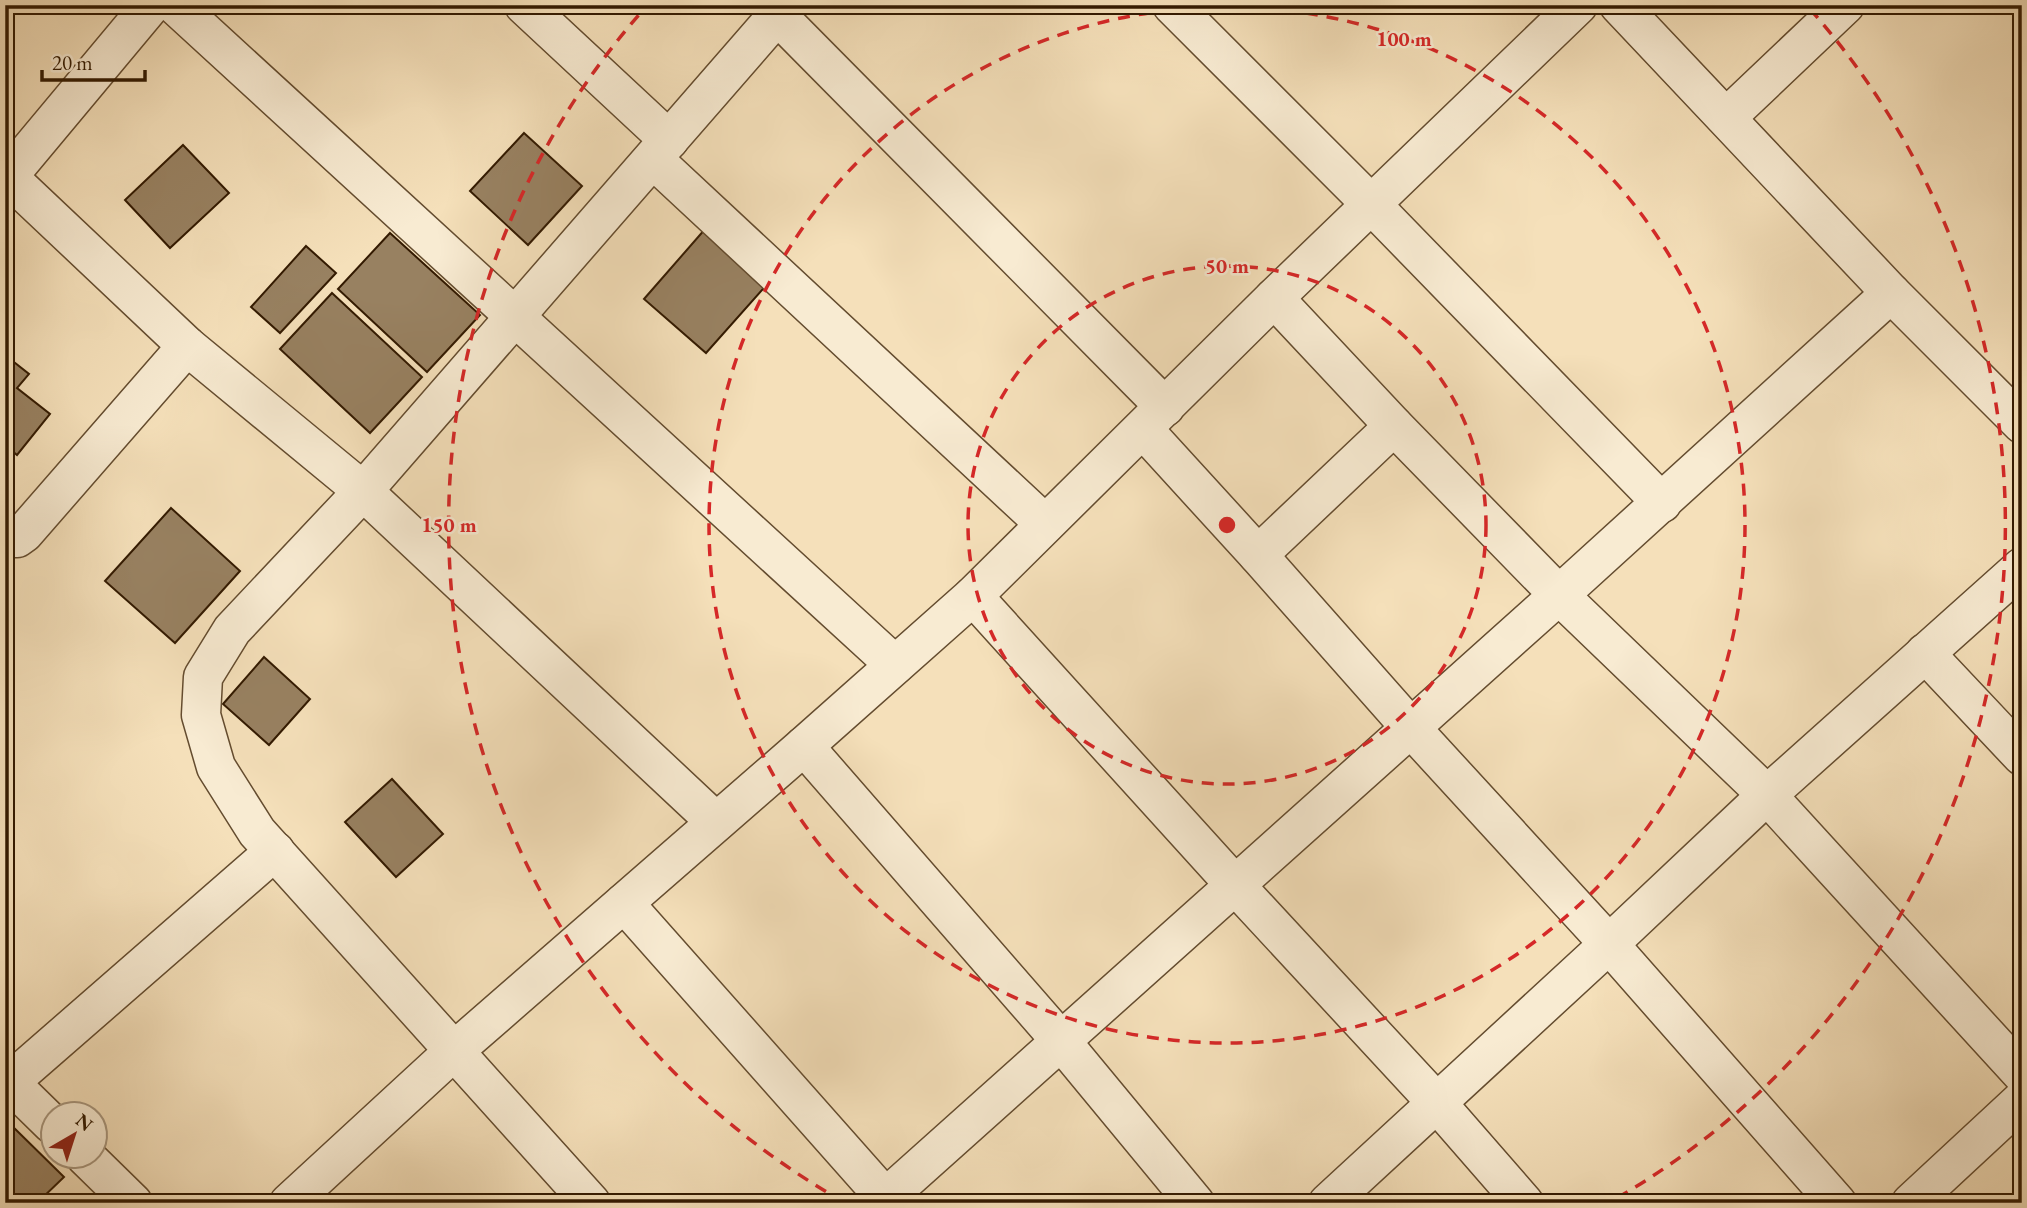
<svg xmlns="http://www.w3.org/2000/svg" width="2027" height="1208" font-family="'EB Garamond',serif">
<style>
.building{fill:#988161;stroke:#331a01;stroke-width:2}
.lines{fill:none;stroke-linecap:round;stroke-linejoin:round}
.minor-casing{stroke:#644c2f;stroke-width:41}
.minor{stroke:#f8ebd2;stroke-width:38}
.ring{fill:none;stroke:#d62828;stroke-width:3.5;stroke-dasharray:12 9}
.centre{fill:#d62828;stroke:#f8ebd2;stroke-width:3.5}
.ring-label{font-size:21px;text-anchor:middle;font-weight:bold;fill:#d62828;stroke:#f8ebd2;stroke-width:5;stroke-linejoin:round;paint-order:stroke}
</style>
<rect width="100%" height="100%" fill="#f5e0ba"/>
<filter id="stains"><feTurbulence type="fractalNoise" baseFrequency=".00286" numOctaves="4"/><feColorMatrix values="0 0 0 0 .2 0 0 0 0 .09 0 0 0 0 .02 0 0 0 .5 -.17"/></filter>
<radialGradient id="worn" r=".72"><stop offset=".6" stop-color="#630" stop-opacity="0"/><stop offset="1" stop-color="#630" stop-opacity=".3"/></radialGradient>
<g class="building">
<polygon points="524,133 582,186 528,245 470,191"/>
<polygon points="183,145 229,193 170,248 125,200"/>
<polygon points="706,228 769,282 706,353 644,299"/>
<polygon points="390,233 480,315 427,372 338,289"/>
<polygon points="306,246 336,273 280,333 251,307"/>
<polygon points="332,293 422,377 370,433 280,349"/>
<polygon points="5,355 29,374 17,388 50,414 17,455 5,445"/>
<polygon points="171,508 240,571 175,643 105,581"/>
<polygon points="264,657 310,699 269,745 223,704"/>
<polygon points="392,779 443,834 396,877 345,822"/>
<polygon points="5,1119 64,1177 37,1203 5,1203"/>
</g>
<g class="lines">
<defs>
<g id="minor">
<polyline points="175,5 895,665"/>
<polyline points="524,5 669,140"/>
<polyline points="1172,5 1371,204 1662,503"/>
<polyline points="1619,5 1891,293 2022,424"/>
<polyline points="780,18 1165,407"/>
<polyline points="1727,117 1845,5"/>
<polyline points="653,159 1045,524"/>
<polyline points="5,174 187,346 363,491 716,822"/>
<polyline points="5,180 151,5"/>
<polyline points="1274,298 1394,426 1559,595 1767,795 2022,1074"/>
<polyline points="1143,429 1258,555 1411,728 1609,944 1837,1203"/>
<polyline points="5,537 17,538 24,533 187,346"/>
<polyline points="1258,555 1394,426"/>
<polyline points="973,596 1235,885 1436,1102 1524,1203"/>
<polyline points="1925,653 2022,756"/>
<polyline points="804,746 1061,1041 1195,1203"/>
<polyline points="624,903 890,1203"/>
<polyline points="5,1078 52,1124"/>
<polyline points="10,1082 275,851"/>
<polyline points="85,1156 133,1203"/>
<polyline points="289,1203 454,1051 804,746 973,596 1274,298 1578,5"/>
<polyline points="591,1203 257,832 216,767 201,715 203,677 232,630 363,491 767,27 773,21 780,18 777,5"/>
<polyline points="880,1203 1559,595 1891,293"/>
<polyline points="1328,1203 1609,944 1767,795 2022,567"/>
<polyline points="1911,1203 2022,1100"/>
</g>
</defs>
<use href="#minor" class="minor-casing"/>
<use href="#minor" class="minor"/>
</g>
<g class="ring">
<circle cx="1227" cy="525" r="259"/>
<circle cx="1227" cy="525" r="518"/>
<path d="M844 1202A778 778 0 0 1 644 9M1810 9A778 778 0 0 1 1610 1202"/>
</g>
<circle cx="1227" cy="525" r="10" class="centre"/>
<g class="ring-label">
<text x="1404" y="46">100 m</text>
<text x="1227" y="273">50 m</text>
<text x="449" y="532">150 m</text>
</g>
<rect width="2027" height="1208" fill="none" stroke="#f5e0ba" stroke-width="28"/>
<rect x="7" y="7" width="2013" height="1194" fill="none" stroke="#331a01" stroke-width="3.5"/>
<rect x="14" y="14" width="1999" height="1180" fill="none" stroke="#331a01" stroke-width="2"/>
<g transform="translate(74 1135) rotate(39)"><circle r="33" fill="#f8ebd2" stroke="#a9977e" stroke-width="2"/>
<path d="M0-5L12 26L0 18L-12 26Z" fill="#8f2418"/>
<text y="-10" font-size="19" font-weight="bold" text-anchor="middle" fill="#331a01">N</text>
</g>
<path d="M42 70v10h103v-10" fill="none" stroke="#331a01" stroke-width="3.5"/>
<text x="52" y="70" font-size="21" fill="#331a01" stroke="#f8ebd2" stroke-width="5" paint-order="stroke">20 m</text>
<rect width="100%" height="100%" filter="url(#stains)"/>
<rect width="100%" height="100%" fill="url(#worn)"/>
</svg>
